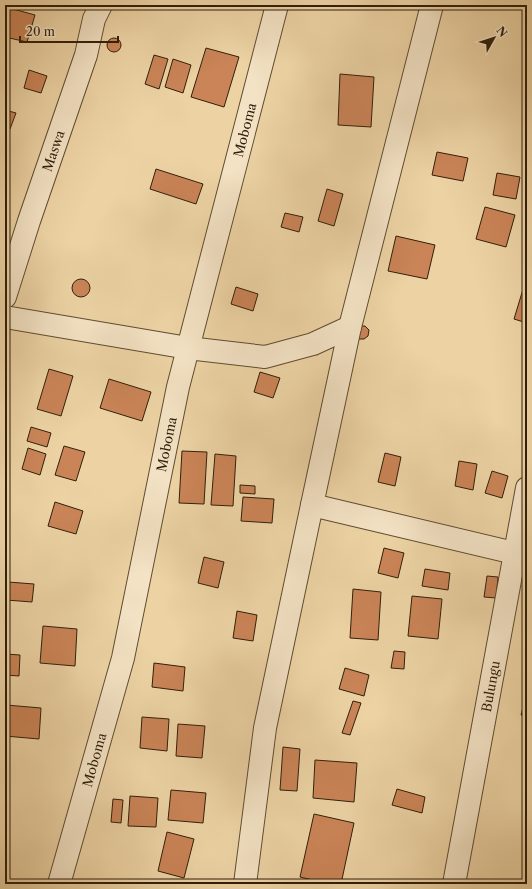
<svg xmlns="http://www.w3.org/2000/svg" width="532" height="889" font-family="'Libre Caslon Text',serif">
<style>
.building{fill:#ca8457;stroke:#301f0b}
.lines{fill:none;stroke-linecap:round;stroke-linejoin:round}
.minor-casing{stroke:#5f4c31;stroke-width:24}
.minor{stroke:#f3e2c4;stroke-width:22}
.labels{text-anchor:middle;stroke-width:3;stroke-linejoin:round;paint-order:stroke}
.street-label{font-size:13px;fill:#301f0b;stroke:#f3e2c4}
</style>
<rect width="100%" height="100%" fill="#edd3a4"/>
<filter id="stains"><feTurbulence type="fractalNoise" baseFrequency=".005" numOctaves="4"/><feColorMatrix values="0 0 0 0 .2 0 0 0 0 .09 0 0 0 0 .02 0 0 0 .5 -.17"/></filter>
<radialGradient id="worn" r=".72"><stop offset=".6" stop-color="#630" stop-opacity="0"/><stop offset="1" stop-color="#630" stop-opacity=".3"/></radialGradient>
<g class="building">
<polygon points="6,7 35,15 27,42 5,37"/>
<circle cx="114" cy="45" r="7"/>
<polygon points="206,48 239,57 224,107 191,97"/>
<polygon points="154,55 168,59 159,89 145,84"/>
<polygon points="173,59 191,65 183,93 165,87"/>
<polygon points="29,70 47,76 41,93 24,88"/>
<polygon points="340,74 374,77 371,127 338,125"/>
<polygon points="5,110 16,113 10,129 5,128"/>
<polygon points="437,152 468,158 463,181 432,175"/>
<polygon points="156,169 203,184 196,204 150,189"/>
<polygon points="497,173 520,177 516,199 493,195"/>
<polygon points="327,189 343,194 334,226 318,221"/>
<polygon points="485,207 515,215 506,247 476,239"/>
<polygon points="285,213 303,217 299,232 281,227"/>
<polygon points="396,236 435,245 427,279 388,271"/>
<circle cx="81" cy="288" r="9"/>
<polygon points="524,286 527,286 527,323 514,319"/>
<polygon points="236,287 258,294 253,311 231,304"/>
<polygon points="359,326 365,326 369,330 368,336 364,339 358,339"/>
<polygon points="49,369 73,376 61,416 37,409"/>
<polygon points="260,372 280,378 273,398 254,392"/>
<polygon points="109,379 151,392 142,421 100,408"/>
<polygon points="31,427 51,433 47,447 27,441"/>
<polygon points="64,446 85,452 76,481 55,475"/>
<polygon points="28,448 46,454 40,475 22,469"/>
<polygon points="182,451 207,452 204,504 179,503"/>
<polygon points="385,453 401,457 395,486 378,482"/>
<polygon points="215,454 236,456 233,506 211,505"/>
<polygon points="459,461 477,464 473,490 455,486"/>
<polygon points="492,471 508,476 502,498 485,493"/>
<polygon points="240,485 255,486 255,494 240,493"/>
<polygon points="243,497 274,499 272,523 241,521"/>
<polygon points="55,502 83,511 76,534 48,526"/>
<polygon points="384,548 404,553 398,578 378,573"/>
<polygon points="204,557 224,562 218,588 198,583"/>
<polygon points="425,569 450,573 448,590 422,586"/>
<polygon points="487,576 498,577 496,598 484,597"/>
<polygon points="8,582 34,584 32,602 6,600"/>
<polygon points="353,589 381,592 378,640 350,638"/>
<polygon points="412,596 442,599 438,639 408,636"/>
<polygon points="237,611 257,615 253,641 233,638"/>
<polygon points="43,626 77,629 75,666 40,663"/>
<polygon points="394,651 405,652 404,669 391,668"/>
<polygon points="5,654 20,655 19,676 5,675"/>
<polygon points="154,663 185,667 183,691 152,687"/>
<polygon points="345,668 369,675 364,696 339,689"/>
<polygon points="527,693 527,716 521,715"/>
<polygon points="353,701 361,703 350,735 342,733"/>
<polygon points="6,705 41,708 39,739 5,736 5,721"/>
<polygon points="142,717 169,719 167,751 140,748"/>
<polygon points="178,724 205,726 202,758 176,756"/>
<polygon points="283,747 300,749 297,791 280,790"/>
<polygon points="315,760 357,763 354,802 313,798"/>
<polygon points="397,789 425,797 422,813 392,805"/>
<polygon points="171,790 206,793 203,823 168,820"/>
<polygon points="130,796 158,798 156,827 128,826"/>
<polygon points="113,799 123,800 121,823 111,822"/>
<polygon points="314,814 354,823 341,884 330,884 300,877"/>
<polygon points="167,832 194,839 184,878 158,871"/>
</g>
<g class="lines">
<defs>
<g id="minor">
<path id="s1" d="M5,297L29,221L86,55L94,19L101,5"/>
<polyline points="5,317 188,348 265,357 313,344 350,327"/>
<polyline points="312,505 527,556"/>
<path id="s2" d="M59,884L123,658L178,387L277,5"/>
<polyline points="245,884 265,728 312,505 350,327 432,5"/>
<path id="s3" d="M454,884L527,488"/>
</g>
</defs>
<use href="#minor" class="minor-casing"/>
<use href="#minor" class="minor"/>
</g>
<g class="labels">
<g class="street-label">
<text dy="5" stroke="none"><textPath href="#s2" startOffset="777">Moboma</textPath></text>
<text dy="5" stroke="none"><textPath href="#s1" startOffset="154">Maswa</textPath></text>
<text dy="5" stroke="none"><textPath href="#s2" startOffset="453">Moboma</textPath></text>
<text dy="5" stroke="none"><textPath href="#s3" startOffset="201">Bulungu</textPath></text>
<text dy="5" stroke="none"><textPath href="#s2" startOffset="129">Moboma</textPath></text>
</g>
</g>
<rect width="532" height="889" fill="none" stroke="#edd3a4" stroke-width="20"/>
<rect x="6" y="6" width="520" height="877" fill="none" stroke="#301f0b" stroke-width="2"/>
<rect x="10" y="10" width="512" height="869" fill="none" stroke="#301f0b"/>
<g transform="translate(494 38) rotate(51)" stroke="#f3e2c4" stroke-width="3" paint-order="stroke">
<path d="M0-3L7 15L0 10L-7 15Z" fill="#301f0b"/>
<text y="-6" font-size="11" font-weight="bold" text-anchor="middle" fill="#301f0b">N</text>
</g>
<path d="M20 36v6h98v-6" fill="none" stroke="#301f0b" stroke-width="2"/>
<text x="26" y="36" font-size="12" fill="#301f0b" stroke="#f3e2c4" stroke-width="3" paint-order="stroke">20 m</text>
<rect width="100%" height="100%" filter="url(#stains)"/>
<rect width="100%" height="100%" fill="url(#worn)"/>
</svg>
